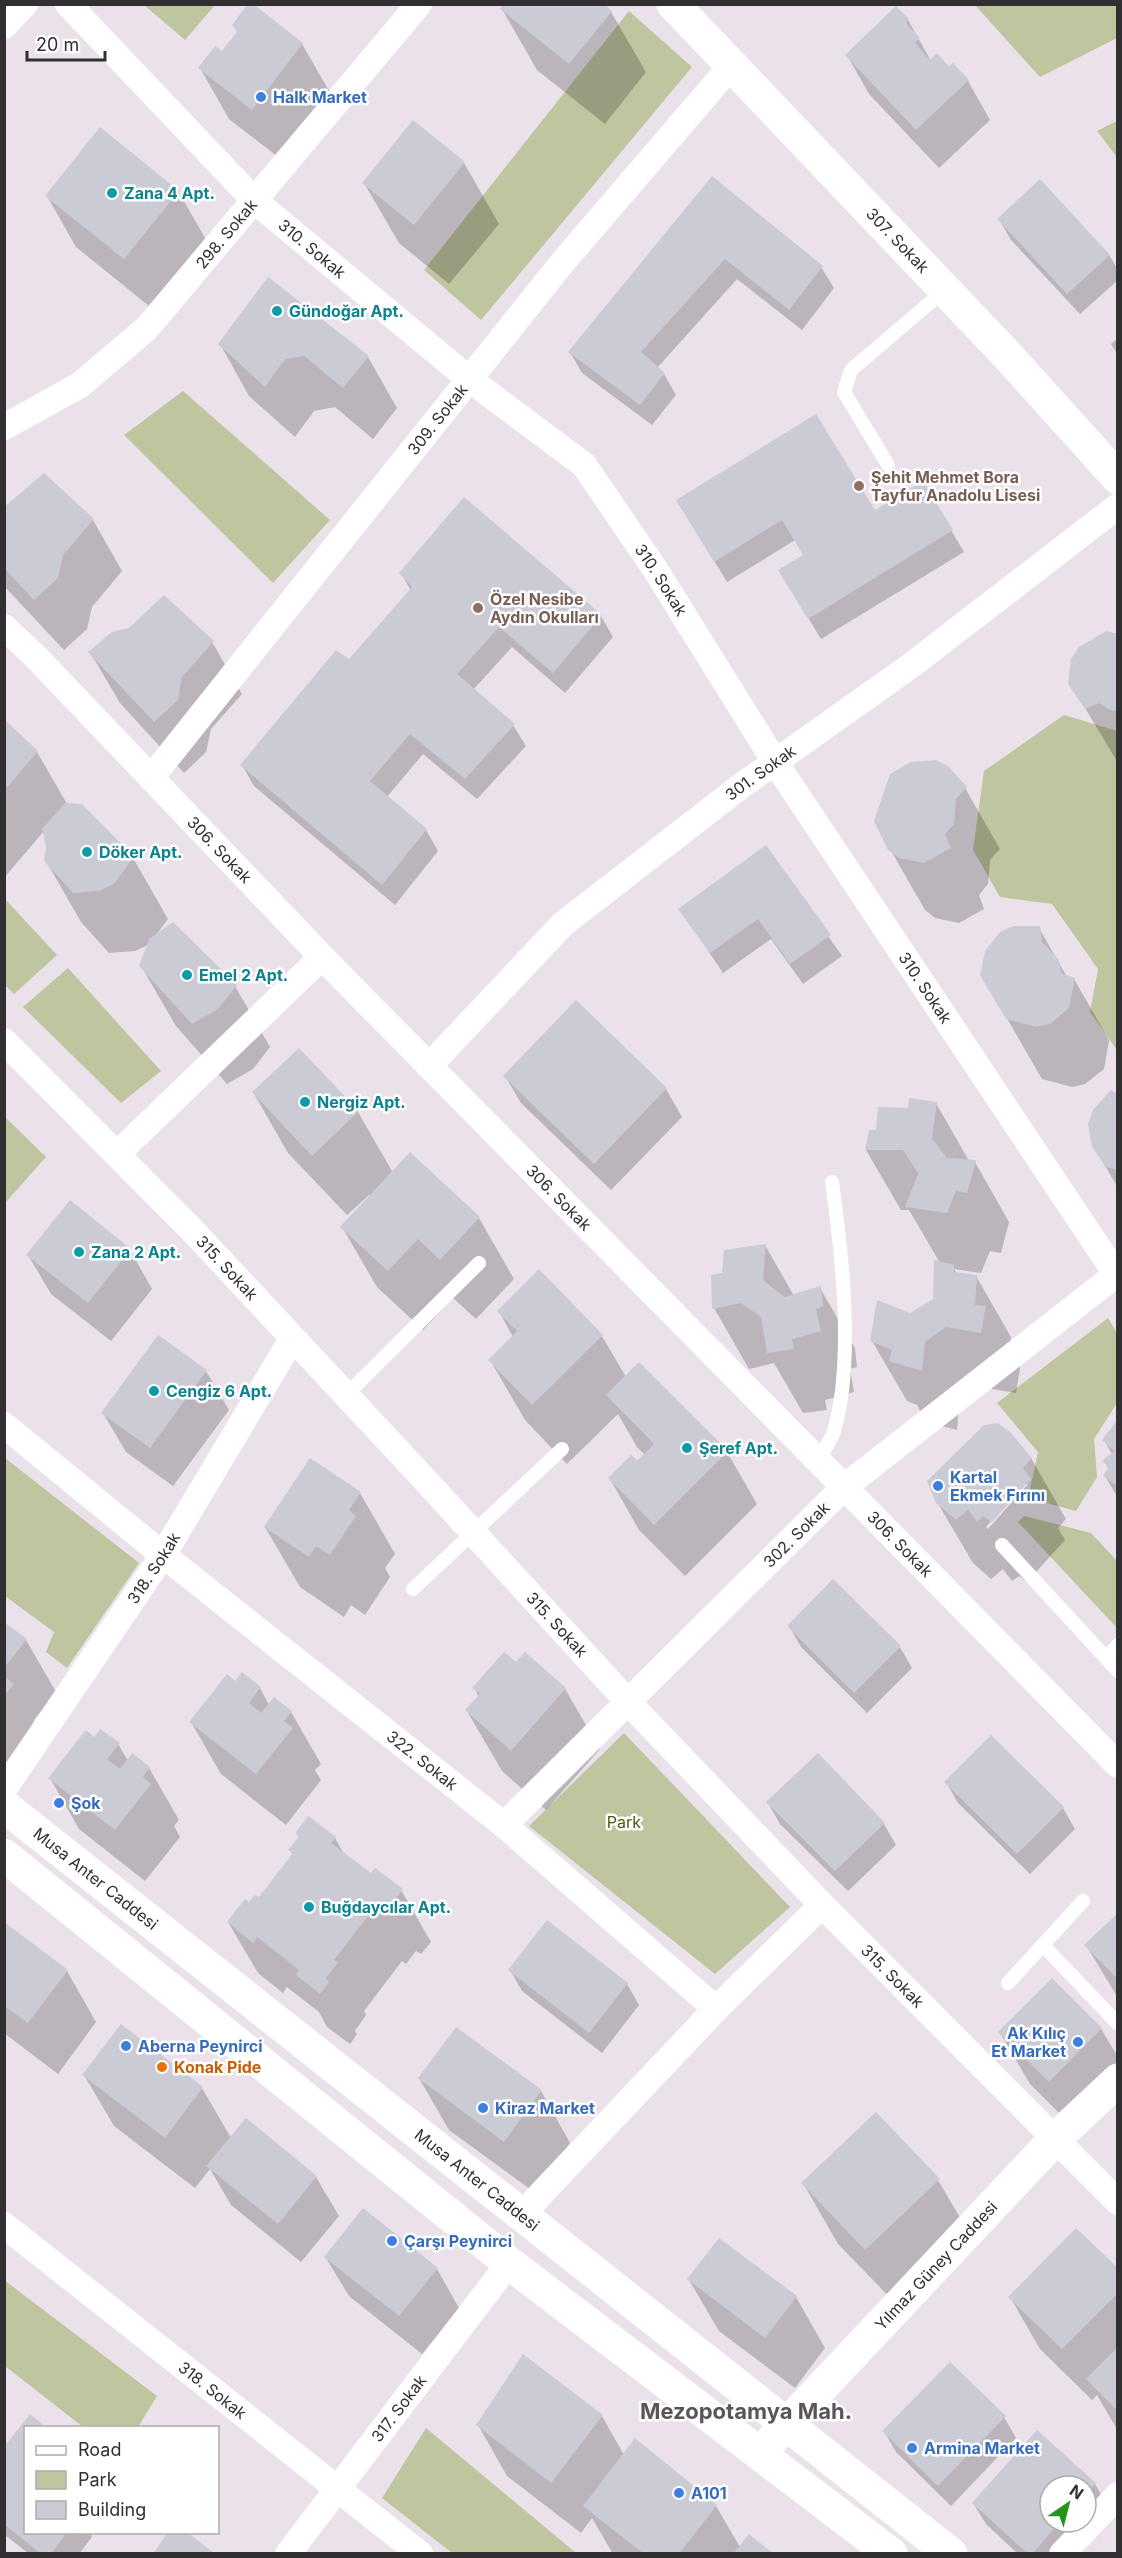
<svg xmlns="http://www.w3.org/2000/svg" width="1122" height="2558" font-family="Inter,sans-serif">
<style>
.green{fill:#bfc59f}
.shadow{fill:#0003;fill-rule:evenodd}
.building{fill:#cbcbd5}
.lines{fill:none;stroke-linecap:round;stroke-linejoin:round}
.lane{stroke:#fff;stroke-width:14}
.street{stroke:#fff;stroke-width:26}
.secondary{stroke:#fff;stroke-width:33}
.shop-dot{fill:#3f7fe0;stroke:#fff;stroke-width:2}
.culture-dot{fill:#0f9aa8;stroke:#fff;stroke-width:2}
.education-dot{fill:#8d6e63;stroke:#fff;stroke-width:2}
.food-dot{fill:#e8710a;stroke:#fff;stroke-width:2}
.labels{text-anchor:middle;stroke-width:5;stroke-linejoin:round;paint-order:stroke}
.shop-label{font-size:16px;font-weight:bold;fill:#366cbe;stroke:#fff;text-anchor:start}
.culture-label{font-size:16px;font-weight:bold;fill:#0d838f;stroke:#fff;text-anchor:start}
.street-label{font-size:16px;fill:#322f32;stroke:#fff}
.education-label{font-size:16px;font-weight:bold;fill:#785e54;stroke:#fff;text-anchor:start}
.park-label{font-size:16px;fill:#515711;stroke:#fff}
.food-label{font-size:16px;font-weight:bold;fill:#c56008;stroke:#fff;text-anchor:start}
.district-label{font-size:22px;font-weight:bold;fill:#5b545b;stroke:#fff}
</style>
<rect width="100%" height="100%" fill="#eae1ea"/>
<g class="green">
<polygon points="144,5 215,5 185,40"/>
<polygon points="975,5 1117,5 1117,38 1040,77"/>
<polygon points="629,11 692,67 481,320 424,270"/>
<polygon points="1117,121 1117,157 1097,131"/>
<polygon points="183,391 330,520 273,583 124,435"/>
<polygon points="1064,715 1117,731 1117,1050 1090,1012 1098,969 1052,904 1000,897 973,850 984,771"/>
<polygon points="5,899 57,955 14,994 5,985"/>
<polygon points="68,968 161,1071 121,1103 23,1007"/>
<polygon points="5,1117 46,1157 5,1203"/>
<polygon points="1108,1318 1117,1333 1117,1403 1094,1439 1097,1477 1076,1511 1028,1498 1038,1452 997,1403"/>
<polygon points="5,1458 139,1563 67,1668 46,1652 54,1632 5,1596"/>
<polygon points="1024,1516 1091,1533 1117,1561 1117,1628 1018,1522"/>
<polygon points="624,1733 790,1907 715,1974 529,1826"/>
<polygon points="4,2280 157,2396 138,2427 83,2427 5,2366"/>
<polygon points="426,2428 576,2553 452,2553 382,2498"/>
</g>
<g class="shadow">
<polygon points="251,4 302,44 332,96 282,160 229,119 200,68 222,53 238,33"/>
<polygon points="502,9 611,12 646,72 605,124 537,70"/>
<polygon points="908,20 931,61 968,81 990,120 939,168 869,94 847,55"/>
<polygon points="464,163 499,224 449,284 399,243 364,183"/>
<polygon points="712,178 821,267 834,288 802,330 737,279 657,368 664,374 676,395 652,425 582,373 570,352"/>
<polygon points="178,191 208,243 154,310 76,247 47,196"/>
<polygon points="999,219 1109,255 1118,270 1118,280 1080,314 1011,240"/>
<polygon points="1118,338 1118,355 1111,344"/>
<polygon points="220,344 368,357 397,408 373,439 335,407 314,411 295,437 249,396"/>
<polygon points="923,483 964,552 821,639 792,591 805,555 795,540 727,582 690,521 874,512"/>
<polygon points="4,508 93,520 122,571 92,607 87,629 64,650 4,586"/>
<polygon points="401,573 601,616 613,637 565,693 512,647 473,690 513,725 526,746 477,799 423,754 387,797 426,830 438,851 395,905 254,786 242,765 349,661 411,591"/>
<polygon points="1118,636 1118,763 1070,683"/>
<polygon points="212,642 242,694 211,729 206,752 184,773 120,703 90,652"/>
<polygon points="4,721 37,752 67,804 82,805 133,858 168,919 156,935 235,986 270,1047 253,1069 227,1084 176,1026 141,966 148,945 135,951 109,953 81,922 46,861 48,847 44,831 4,878"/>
<polygon points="965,788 1000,849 990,860 988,884 979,895 984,909 959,923 935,918 925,910 890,849"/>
<polygon points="766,847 842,956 803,984 771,939 723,973 680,909"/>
<polygon points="1039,928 1067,977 1074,979 1109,1040 1104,1069 1085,1084 1072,1087 1042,1079 982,975"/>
<polygon points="505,1076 666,1089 682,1117 611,1190 521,1103"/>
<polygon points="253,1092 358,1112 393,1173 410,1154 479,1218 514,1279 476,1319 453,1298 423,1330 377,1287 342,1227 370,1197 369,1195 347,1215 288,1153"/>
<polygon points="1118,1096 1118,1188 1094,1147"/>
<polygon points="936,1103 969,1161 975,1162 1009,1222 1001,1253 990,1251 981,1273 954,1269 957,1274 976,1276 1011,1337 1010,1352 1020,1368 1016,1393 981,1387 959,1403 957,1430 926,1422 917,1405 907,1401 872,1341 935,1299 940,1263 909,1210 901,1210 866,1150 870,1132 877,1132 909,1110"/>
<polygon points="765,1245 794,1296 820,1288 855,1348 857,1367 850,1369 854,1392 825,1400 827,1410 803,1413 774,1363 749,1369 714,1308 724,1275"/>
<polygon points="130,1250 152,1289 111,1341 51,1294 28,1255"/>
<polygon points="499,1311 602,1336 626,1377 639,1364 727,1452 757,1504 685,1576 639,1530 610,1479 645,1455 637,1447 618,1414 567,1464 525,1420 490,1360 513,1337"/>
<polygon points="206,1371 229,1410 173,1486 126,1452 103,1413"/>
<polygon points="1118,1421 1118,1498 1105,1476 1109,1469 1104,1461 1112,1454 1104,1440"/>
<path d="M1031,1458L1066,1519L1058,1528L1065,1540L1027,1582L1019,1576L1012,1581L1003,1569L991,1579L973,1563L937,1502ZM1024,1484H1028L988,1529L986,1527Z"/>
<polygon points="360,1493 395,1554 385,1568 390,1577 365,1615 351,1605 344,1617 300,1587 265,1527"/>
<polygon points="4,1624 26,1640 56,1692 34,1720 43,1736 14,1773 4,1765"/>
<polygon points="789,1626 900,1647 912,1668 867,1713 801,1647"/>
<polygon points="516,1665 565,1689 600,1749 546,1810 502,1771 467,1711 479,1697 474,1688"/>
<polygon points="260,1688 269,1705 274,1699 291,1712 321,1764 315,1770 321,1780 286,1825 221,1774 191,1722"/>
<polygon points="94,1739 118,1744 128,1761 133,1755 149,1768 179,1820 174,1826 180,1837 145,1881 79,1829 50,1778"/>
<polygon points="818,1755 884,1824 896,1845 848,1891 780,1824 768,1803"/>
<polygon points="946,1782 1063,1808 1075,1829 1030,1874 958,1803"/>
<polygon points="335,1838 345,1856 371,1876 401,1890 431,1942 421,1954 416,1951 406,1964 402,1961 364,2011 366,2015 355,2031 357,2034 350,2044 327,2027 319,2012 287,1987 283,1993 258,1973 228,1922 259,1899 293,1855 290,1850"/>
<polygon points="1118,1915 1118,1998 1086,1945"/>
<polygon points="4,1924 67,1971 96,2022 58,2074 4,2033"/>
<polygon points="510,1970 627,1984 639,2005 602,2053 522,1991"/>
<polygon points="1052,1980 1101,2029 1118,2057 1118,2094 1079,2133 1030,2084 1000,2033"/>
<polygon points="121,2026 202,2088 231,2138 246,2120 316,2177 339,2216 301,2262 231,2205 210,2169 195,2188 114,2126 84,2075"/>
<polygon points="419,2078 541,2091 570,2143 534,2192 449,2130"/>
<polygon points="938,2180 973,2240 901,2309 838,2244 803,2183"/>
<polygon points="326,2258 437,2269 459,2308 422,2354 349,2296"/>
<polygon points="1118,2270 1118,2431 1097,2395 1092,2400 1040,2349 1010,2297"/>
<polygon points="689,2280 796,2297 825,2348 795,2388 719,2331"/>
<polygon points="602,2416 624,2455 716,2506 740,2547 772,2554 613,2554 592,2518 581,2533 507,2476 478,2425"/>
<polygon points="1004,2417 1016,2438 951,2506 896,2452 884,2431"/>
<polygon points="26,2428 26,2532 90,2532 92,2537 79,2554 29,2554 4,2534 4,2449"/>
<path d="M1037,2432L1095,2484L1107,2505L1063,2554H1018L986,2524L973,2503ZM1050,2486H1086V2522H1050Z"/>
</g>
<g class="building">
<polygon points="248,4 253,4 303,43 252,110 198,68 215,46 222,51 237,32 232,25"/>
<polygon points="504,4 604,4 612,11 569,64 500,9"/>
<polygon points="896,6 909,19 906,23 920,38 915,43 930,60 937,53 949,67 953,63 969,80 916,130 845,55"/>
<polygon points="413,120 465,162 414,225 362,183"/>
<polygon points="100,127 179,191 124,259 45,196"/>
<polygon points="712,176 823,266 789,310 725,259 641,352 665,373 640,405 568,352"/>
<polygon points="1040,179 1110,255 1067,294 997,219"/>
<polygon points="268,277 369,356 343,388 304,356 285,359 265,387 218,344"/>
<polygon points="816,414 875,510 923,481 953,530 808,619 778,570 803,555 782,520 714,562 676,500"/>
<polygon points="44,473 94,519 63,555 58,578 34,600 4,568 4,507"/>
<polygon points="464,497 602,615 553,673 499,627 457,674 515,724 465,779 410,734 370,781 427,829 382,885 240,765 336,650 349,659 412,587 399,573"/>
<polygon points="164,595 214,641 182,677 178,700 154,722 88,652 112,632 129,628"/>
<polygon points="1106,631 1118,634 1118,711 1110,710 1099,703 1085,709 1068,684 1071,659 1079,647"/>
<polygon points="4,719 38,751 4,791"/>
<polygon points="936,760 949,767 967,787 956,799 954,824 945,834 951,848 924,863 899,858 888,850 874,821 890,774 911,762"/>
<polygon points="65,803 82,804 134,857 114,884 99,891 73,893 44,861 46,847 42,829"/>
<polygon points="766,845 831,935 790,964 758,919 710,953 678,909"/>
<polygon points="173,922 237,985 218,1009 192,1024 139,966 149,939"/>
<polygon points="1013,926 1040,926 1042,942 1059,960 1061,973 1075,978 1069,1008 1050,1024 1036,1027 1006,1019 980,975 985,951 1000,932"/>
<polygon points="576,1000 667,1088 594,1164 503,1076"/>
<polygon points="299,1048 359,1111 312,1156 252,1092"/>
<polygon points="1111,1090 1118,1094 1118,1170 1106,1167 1092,1147 1088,1124 1093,1110"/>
<polygon points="909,1098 937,1102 932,1138 947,1158 976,1160 967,1193 956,1191 947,1213 905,1207 918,1173 903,1150 865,1150 869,1130 876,1130 878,1107 908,1108"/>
<polygon points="410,1152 480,1217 440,1260 418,1239 388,1271 340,1227"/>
<polygon points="70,1200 131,1249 88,1303 26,1255"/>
<polygon points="766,1244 763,1280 784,1297 821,1286 823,1306 816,1309 821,1331 792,1339 794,1349 767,1353 761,1317 741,1303 712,1309 711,1275 722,1273 724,1250"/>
<polygon points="934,1260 954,1265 954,1272 977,1275 975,1305 986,1306 981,1333 946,1327 925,1342 922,1371 889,1361 892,1350 870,1341 877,1300 910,1313 933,1299"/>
<polygon points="539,1269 603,1335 532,1405 488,1360 517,1331 497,1311"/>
<polygon points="158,1335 207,1370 150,1448 101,1413"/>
<polygon points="639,1362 728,1451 654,1525 608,1478 631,1455 637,1461 654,1444 606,1395"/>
<polygon points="1118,1419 1118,1487 1103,1476 1109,1467 1102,1461 1114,1451 1102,1440"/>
<polygon points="998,1423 1011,1433 1032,1458 1023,1468 1031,1479 992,1522 983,1516 977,1522 968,1510 956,1520 936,1503 927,1481 984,1425"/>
<polygon points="310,1458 361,1492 349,1510 356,1516 330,1555 316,1546 309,1557 264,1527"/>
<polygon points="833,1579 901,1646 854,1693 787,1626"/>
<polygon points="4,1622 27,1639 4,1668"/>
<polygon points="504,1652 516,1662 525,1652 566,1688 511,1751 465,1710 480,1694 472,1688"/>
<polygon points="242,1672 261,1687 249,1703 261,1713 274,1697 292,1711 284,1721 293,1728 256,1774 189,1722 227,1674 235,1681"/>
<polygon points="4,1676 14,1684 4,1696"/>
<polygon points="100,1729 120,1743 107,1759 120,1769 132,1753 150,1767 143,1777 151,1784 115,1830 48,1778 86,1730 94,1737"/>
<polygon points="991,1735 1064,1807 1017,1854 944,1782"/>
<polygon points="818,1753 885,1823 835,1871 766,1802"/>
<polygon points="308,1816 336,1837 331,1843 371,1873 375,1868 403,1889 391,1904 386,1900 376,1913 372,1911 334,1960 338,1963 326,1978 329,1982 320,1994 296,1975 299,1970 257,1937 253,1943 227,1922 245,1899 249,1902 255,1895 259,1897 293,1853 288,1850 298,1838 296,1832"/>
<polygon points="1118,1913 1118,1979 1084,1945"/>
<polygon points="547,1920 628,1983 589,2033 508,1970"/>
<polygon points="4,1922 68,1970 28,2023 4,2006"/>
<polygon points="1052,1978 1102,2028 1049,2082 998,2032"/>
<polygon points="121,2024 203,2087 165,2138 82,2075"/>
<polygon points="456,2027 542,2090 504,2142 418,2078"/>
<polygon points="876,2112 940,2179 865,2250 801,2183"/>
<polygon points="246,2118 317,2176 278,2224 206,2166"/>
<polygon points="363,2208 438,2268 399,2316 324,2257"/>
<polygon points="1076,2228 1118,2268 1118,2293 1062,2349 1008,2297"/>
<polygon points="719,2238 797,2296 765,2338 687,2279"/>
<polygon points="1118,2347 1118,2411 1086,2379"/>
<polygon points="523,2354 603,2415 551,2483 476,2425"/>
<polygon points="950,2362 1006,2416 938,2486 882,2431"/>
<polygon points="30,2414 47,2428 26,2428 26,2532 67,2532 51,2554 41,2554 4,2524 4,2447"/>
<polygon points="1037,2430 1096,2483 1086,2494 1086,2486 1050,2486 1050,2522 1060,2522 1032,2554 1028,2554 972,2503"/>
<polygon points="635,2438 717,2505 679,2554 644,2554 583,2506"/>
<polygon points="168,2532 187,2532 215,2554 153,2554"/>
<polygon points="749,2534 774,2554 733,2554"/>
</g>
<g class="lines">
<g class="lane">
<polyline points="888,465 844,392 851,370 945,290"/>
<polyline points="346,1395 479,1263"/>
<path d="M817,1462C822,1453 829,1443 833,1434C855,1364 842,1254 832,1182"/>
<polyline points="1002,1545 1118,1671"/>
<polyline points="413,1589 562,1449"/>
<polyline points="1106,1658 1118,1645"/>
<polyline points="1043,1945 1118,2024"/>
<polyline points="1008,1983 1083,1901"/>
</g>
<g class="street">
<path id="s1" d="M68,4L255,201L469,379L584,465L655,569L775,762L1118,1277"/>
<polyline points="4,26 25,4"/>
<path id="s2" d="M4,427L80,385L147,328L419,4"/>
<path id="s3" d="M4,627L36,657L322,957L1118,1765"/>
<path id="s4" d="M151,778L562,263L731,66"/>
<path id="s5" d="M4,1041L193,1231L427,1482L629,1703L822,1905L1118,2202"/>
<path id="s6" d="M429,1066L563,924L741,786L909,667L1118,506"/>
<polyline points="117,1154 322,957"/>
<path id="s7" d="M4,1425L163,1555L504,1825L716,2009L822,1905"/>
<path id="s8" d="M4,1789L163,1555L292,1339"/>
<path id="s9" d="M504,1825L843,1488L1118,1273"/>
<polyline points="523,2217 537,2198 716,2009"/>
<path id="s10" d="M4,2225L420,2554"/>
<path id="s11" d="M288,2554L509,2263"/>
<polyline points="1062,2554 1118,2495"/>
</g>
<g class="secondary">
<path id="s12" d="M673,4L1007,355L1118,478"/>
<path id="s13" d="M4,1806L951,2554"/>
<polyline points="4,1855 509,2263 891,2554"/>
<path id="s14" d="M773,2439L1055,2139L1118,2080"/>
</g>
</g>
<g class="shop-dot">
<circle cx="261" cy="97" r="6"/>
<circle cx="938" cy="1486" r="6"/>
<circle cx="59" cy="1803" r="6"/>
<circle cx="1078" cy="2042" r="6"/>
<circle cx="126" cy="2046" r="6"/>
<circle cx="483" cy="2108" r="6"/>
<circle cx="392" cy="2241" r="6"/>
<circle cx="912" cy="2448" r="6"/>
<circle cx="679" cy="2493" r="6"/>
</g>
<g class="culture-dot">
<circle cx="112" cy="193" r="6"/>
<circle cx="277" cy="311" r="6"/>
<circle cx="87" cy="852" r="6"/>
<circle cx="187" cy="975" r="6"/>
<circle cx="305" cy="1102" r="6"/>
<circle cx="79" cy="1252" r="6"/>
<circle cx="154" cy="1391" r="6"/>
<circle cx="687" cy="1448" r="6"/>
<circle cx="309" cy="1907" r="6"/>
</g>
<g class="education-dot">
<circle cx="859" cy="486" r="6"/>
<circle cx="478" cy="608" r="6"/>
</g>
<circle class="food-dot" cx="162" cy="2067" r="6"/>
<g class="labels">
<g class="shop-label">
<text x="273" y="103">Halk Market</text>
<text x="950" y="1483">Kartal<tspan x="950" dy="18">Ekmek Fırını</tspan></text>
<text x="71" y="1809">Şok</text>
<text x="1066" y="2039" text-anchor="end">Ak Kılıç<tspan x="1066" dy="18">Et Market</tspan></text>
<text x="138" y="2052">Aberna Peynirci</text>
<text x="495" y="2114">Kiraz Market</text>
<text x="404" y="2247">Çarşı Peynirci</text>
<text x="924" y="2454">Armina Market</text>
<text x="691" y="2499">A101</text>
</g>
<g class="culture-label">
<text x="124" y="199">Zana 4 Apt.</text>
<text x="289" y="317">Gündoğar Apt.</text>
<text x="99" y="858">Döker Apt.</text>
<text x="199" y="981">Emel 2 Apt.</text>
<text x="317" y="1108">Nergiz Apt.</text>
<text x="91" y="1258">Zana 2 Apt.</text>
<text x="166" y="1397">Cengiz 6 Apt.</text>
<text x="699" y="1454">Şeref Apt.</text>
<text x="321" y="1913">Buğdaycılar Apt.</text>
</g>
<g class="street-label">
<text dy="6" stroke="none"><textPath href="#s2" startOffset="298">298. Sokak</textPath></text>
<text dy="6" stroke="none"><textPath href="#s12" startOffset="326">307. Sokak</textPath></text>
<text dy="6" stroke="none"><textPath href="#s1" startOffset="346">310. Sokak</textPath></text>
<text dy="6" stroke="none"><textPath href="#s4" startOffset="459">309. Sokak</textPath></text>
<text dy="6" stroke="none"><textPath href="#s1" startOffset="832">310. Sokak</textPath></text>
<text dy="6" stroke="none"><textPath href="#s6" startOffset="444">301. Sokak</textPath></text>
<text dy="6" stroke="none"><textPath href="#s3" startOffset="310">306. Sokak</textPath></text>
<text dy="6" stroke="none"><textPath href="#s1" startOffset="1318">310. Sokak</textPath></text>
<text dy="6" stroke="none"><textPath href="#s3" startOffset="796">306. Sokak</textPath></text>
<text dy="6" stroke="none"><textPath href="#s5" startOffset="318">315. Sokak</textPath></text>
<text dy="6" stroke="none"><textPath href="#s9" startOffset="412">302. Sokak</textPath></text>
<text dy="6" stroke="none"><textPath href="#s3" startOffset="1282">306. Sokak</textPath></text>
<text dy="6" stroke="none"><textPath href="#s8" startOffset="267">318. Sokak</textPath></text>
<text dy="6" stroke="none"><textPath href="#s5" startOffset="804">315. Sokak</textPath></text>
<text dy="6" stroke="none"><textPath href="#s7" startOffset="536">322. Sokak</textPath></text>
<text dy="6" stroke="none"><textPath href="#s13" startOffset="117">Musa Anter Caddesi</textPath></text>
<text dy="6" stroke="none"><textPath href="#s5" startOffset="1290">315. Sokak</textPath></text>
<text dy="6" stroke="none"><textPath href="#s13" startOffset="603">Musa Anter Caddesi</textPath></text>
<text dy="6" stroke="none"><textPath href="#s14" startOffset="238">Yılmaz Güney Caddesi</textPath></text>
<text dy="6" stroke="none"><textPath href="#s10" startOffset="266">318. Sokak</textPath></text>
<text dy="6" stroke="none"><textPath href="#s11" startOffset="183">317. Sokak</textPath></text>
</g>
<g class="education-label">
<text x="871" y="483">Şehit Mehmet Bora<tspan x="871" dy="18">Tayfur Anadolu Lisesi</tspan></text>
<text x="490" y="605">Özel Nesibe<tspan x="490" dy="18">Aydın Okulları</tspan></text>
</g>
<g class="park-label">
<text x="624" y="1828">Park</text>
</g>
<g class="food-label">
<text x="174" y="2073">Konak Pide</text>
</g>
<g class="district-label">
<text x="746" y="2419">Mezopotamya Mah.</text>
</g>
</g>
<rect width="1122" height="2558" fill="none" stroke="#322f32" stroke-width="12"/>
<rect x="24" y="2426" width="195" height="108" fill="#ffffff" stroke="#adacad" stroke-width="1.5"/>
<rect x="36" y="2446" width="30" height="9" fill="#ffffff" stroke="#adacad" stroke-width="1.5"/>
<text x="78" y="2456" font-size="18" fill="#322f32">Road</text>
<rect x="36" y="2471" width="30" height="18" fill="#bfc59f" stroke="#adacad" stroke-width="1.5"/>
<text x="78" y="2486" font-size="18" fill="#322f32">Park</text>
<rect x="36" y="2501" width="30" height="18" fill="#cbcbd5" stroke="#adacad" stroke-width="1.5"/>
<text x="78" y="2516" font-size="18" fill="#322f32">Building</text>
<g transform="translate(1068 2504) rotate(35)"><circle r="28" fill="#ffffff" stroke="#adacad" stroke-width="1.5"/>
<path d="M0-4.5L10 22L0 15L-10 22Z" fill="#24921b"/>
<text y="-9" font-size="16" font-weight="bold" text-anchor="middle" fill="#322f32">N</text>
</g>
<path d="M27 51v9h78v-9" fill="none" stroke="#322f32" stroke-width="3"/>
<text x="36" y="51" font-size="18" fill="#322f32" stroke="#ffffff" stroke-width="4.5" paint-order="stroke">20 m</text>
</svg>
